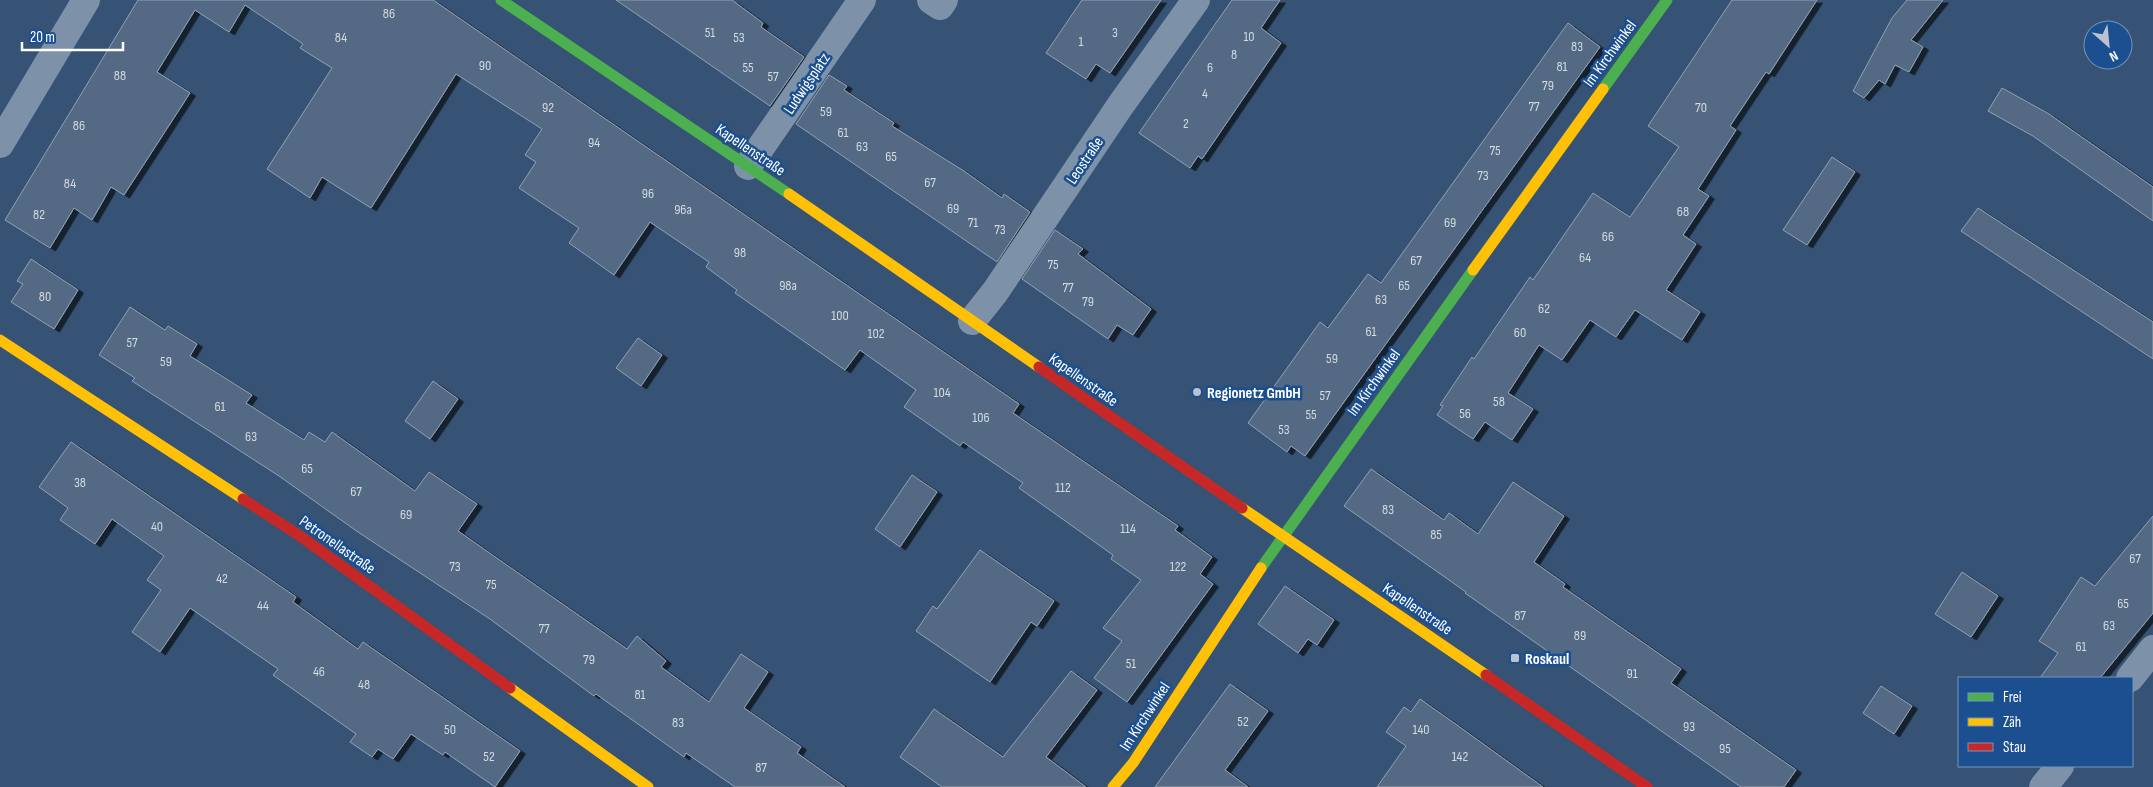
<svg xmlns="http://www.w3.org/2000/svg" width="2153" height="787" font-family="'Sofia Sans Condensed',sans-serif">
<style>
.building{fill:#526984;stroke:#92a2b6;filter:url(#shadow)}
.lines{fill:none;stroke-linecap:round;stroke-linejoin:round}
.street{stroke:#7d92a8;stroke-width:28}
.fast{stroke:#4caf50;stroke-width:11}
.slow{stroke:#ffc107;stroke-width:11}
.jam{stroke:#c62828;stroke-width:11}
.poi-dot{fill:#b9c2ce;stroke:#1b4f8f;stroke-width:2}
.labels{text-anchor:middle;stroke-width:5;stroke-linejoin:round;paint-order:stroke}
.number-label{font-size:14px;fill:#d4dae0}
.street-label{font-size:16px;fill:#fff;stroke:#1b4f8f}
.poi-label{font-size:16px;font-weight:bold;fill:#fff;stroke:#1b4f8f;text-anchor:start}
</style>
<defs>
<filter id="shadow"><feDropShadow dx="5.5" dy="3" stdDeviation="0" flood-color="#0009"/></filter>
</defs>
<rect width="100%" height="100%" fill="#365274"/>
<g class="building">
<polygon points="138,0 433,0 1019,404 1013,413 1178,526 1175,530 1212,557 1200,574 1213,584 1127,702 1094,678 1122,641 1103,628 1141,580 1111,559 1113,555 1019,488 1023,483 963,442 960,446 904,407 916,390 860,350 845,370 735,293 737,290 706,267 709,262 650,222 614,275 569,243 579,228 519,188 536,162 525,155 542,129 456,74 371,208 322,177 310,198 267,169 332,68 300,48 303,44 245,5 229,32 195,10 157,72 190,93 124,195 111,187 92,220 74,208 50,248 5,220"/>
<polygon points="616,0 732,0 763,23 761,27 804,57 770,106"/>
<polygon points="1082,0 1161,0 1110,73 1096,64 1086,79 1046,53"/>
<polygon points="1232,0 1280,0 1261,28 1281,43 1202,159 1198,156 1190,168 1139,133"/>
<polygon points="1732,0 1817,0 1769,74 1766,72 1730,126 1736,130 1698,189 1709,196 1683,235 1696,244 1666,290 1700,312 1682,340 1635,310 1616,337 1590,320 1562,360 1539,345 1508,393 1533,409 1512,440 1485,422 1473,439 1437,415 1443,406 1440,405 1472,357 1474,359 1530,277 1533,280 1593,193 1630,217 1679,147 1648,126"/>
<polygon points="1907,0 1943,0 1911,40 1923,47 1909,72 1895,65 1885,84 1879,80 1864,98 1853,91 1892,18"/>
<polygon points="1568,23 1600,47 1305,456 1291,446 1287,452 1248,423 1320,322 1328,328 1368,274 1381,283"/>
<polygon points="829,75 847,86 844,90 894,123 892,126 964,171 1002,198 1004,194 1030,212 997,262 796,124"/>
<polygon points="2002,88 2049,114 2153,187 2153,221 2033,136 1988,111"/>
<polygon points="1832,157 1855,172 1807,245 1783,230"/>
<polygon points="1978,208 2153,322 2153,359 1961,231"/>
<polygon points="1055,230 1083,249 1078,254 1151,309 1133,335 1117,325 1108,339 1022,279"/>
<polygon points="31,259 78,290 54,329 11,302 23,284 17,281"/>
<polygon points="130,307 165,330 168,326 197,344 190,356 252,395 246,403 304,440 309,432 325,442 332,432 415,491 429,472 477,504 458,531 627,649 637,636 666,661 661,667 709,702 741,654 768,672 744,708 801,747 797,753 845,787 735,787 686,753 684,757 596,694 594,696 490,619 358,532 279,476 132,381 135,378 99,355"/>
<polygon points="638,338 662,355 641,386 616,368"/>
<polygon points="433,381 458,399 430,439 405,421"/>
<polygon points="71,442 296,597 293,602 358,649 363,642 520,751 495,787 445,752 443,755 411,734 393,759 378,749 372,757 350,742 356,734 273,675 278,669 190,608 160,652 132,632 161,590 147,580 164,556 112,519 95,544 60,520 68,508 39,487"/>
<polygon points="1371,469 1444,520 1449,513 1478,534 1513,482 1564,516 1534,562 1565,584 1563,587 1681,669 1671,683 1796,770 1784,787 1741,787 1465,593 1466,592 1344,506"/>
<polygon points="912,475 937,492 900,547 875,529"/>
<polygon points="2153,516 2153,613 2100,678 2040,678 2058,653 2039,641 2081,577 2095,586"/>
<polygon points="980,550 1054,601 1037,626 1031,622 990,682 916,631 933,606 937,609"/>
<polygon points="1962,572 1998,596 1971,637 1935,614"/>
<polygon points="1285,586 1334,620 1317,645 1308,639 1298,653 1258,624"/>
<polygon points="1071,671 1097,690 1046,757 1086,787 942,787 900,757 934,709 1003,757"/>
<polygon points="1230,684 1268,711 1225,770 1248,787 1155,787"/>
<polygon points="1881,686 1912,706 1894,734 1863,713"/>
<polygon points="1420,699 1457,725 1543,787 1377,787 1406,746 1386,732 1404,707 1411,712"/>
</g>
<g class="lines">
<g class="street">
<polyline points="931,0 940,6 944,0"/>
<polyline points="0,144 86,0"/>
<polyline points="748,166 862,0"/>
<polyline points="972,321 995,292 1120,106 1196,0"/>
<polyline points="2130,678 2153,649"/>
<polyline points="2043,787 2060,766"/>
</g>
<g class="fast">
<polyline points="501,0 789,194"/>
<polyline points="1603,89 1667,0"/>
<polyline points="1261,568 1473,270"/>
</g>
<g class="slow">
<polyline points="789,194 1039,367"/>
<polyline points="1473,270 1603,89"/>
<polyline points="0,340 243,499"/>
<polyline points="1242,508 1486,675"/>
<polyline points="510,688 648,787"/>
<polyline points="1113,787 1133,763 1261,568"/>
</g>
<g class="jam">
<polyline points="1039,367 1242,508"/>
<polyline points="243,499 300,536 510,688"/>
<polyline points="1486,675 1647,787"/>
</g>
</g>
<g class="poi-dot">
<circle cx="1197" cy="392" r="5"/>
<rect x="1510" y="653" width="10" height="10" rx="2.5"/>
</g>
<g class="labels">
<g class="number-label">
<text x="389" y="18">86</text>
<text x="710" y="37">51</text>
<text x="1115" y="37">3</text>
<text x="1249" y="41">10</text>
<text x="341" y="42">84</text>
<text x="739" y="42">53</text>
<text x="1081" y="46">1</text>
<text x="1577" y="51">83</text>
<text x="1234" y="59">8</text>
<text x="485" y="70">90</text>
<text x="1562" y="71">81</text>
<text x="748" y="72">55</text>
<text x="1210" y="72">6</text>
<text x="120" y="80">88</text>
<text x="773" y="81">57</text>
<text x="1548" y="90">79</text>
<text x="1205" y="98">4</text>
<text x="1534" y="111">77</text>
<text x="548" y="112">92</text>
<text x="1701" y="112">70</text>
<text x="826" y="116">59</text>
<text x="1186" y="128">2</text>
<text x="79" y="130">86</text>
<text x="843" y="137">61</text>
<text x="594" y="147">94</text>
<text x="862" y="151">63</text>
<text x="1495" y="155">75</text>
<text x="891" y="161">65</text>
<text x="1483" y="180">73</text>
<text x="930" y="187">67</text>
<text x="70" y="188">84</text>
<text x="648" y="198">96</text>
<text x="953" y="213">69</text>
<text x="683" y="214">96a</text>
<text x="1683" y="216">68</text>
<text x="39" y="219">82</text>
<text x="973" y="227">71</text>
<text x="1450" y="227">69</text>
<text x="1000" y="234">73</text>
<text x="1608" y="241">66</text>
<text x="740" y="257">98</text>
<text x="1585" y="262">64</text>
<text x="1416" y="265">67</text>
<text x="1053" y="269">75</text>
<text x="788" y="290">98a</text>
<text x="1404" y="290">65</text>
<text x="1068" y="292">77</text>
<text x="45" y="301">80</text>
<text x="1381" y="304">63</text>
<text x="1088" y="306">79</text>
<text x="1544" y="313">62</text>
<text x="840" y="320">100</text>
<text x="1371" y="336">61</text>
<text x="1520" y="337">60</text>
<text x="876" y="338">102</text>
<text x="132" y="347">57</text>
<text x="1332" y="363">59</text>
<text x="166" y="366">59</text>
<text x="942" y="397">104</text>
<text x="1325" y="400">57</text>
<text x="1499" y="406">58</text>
<text x="220" y="411">61</text>
<text x="1465" y="418">56</text>
<text x="1311" y="419">55</text>
<text x="981" y="422">106</text>
<text x="1284" y="434">53</text>
<text x="251" y="441">63</text>
<text x="307" y="473">65</text>
<text x="80" y="487">38</text>
<text x="1063" y="492">112</text>
<text x="356" y="496">67</text>
<text x="1388" y="514">83</text>
<text x="406" y="519">69</text>
<text x="157" y="531">40</text>
<text x="1128" y="533">114</text>
<text x="1436" y="539">85</text>
<text x="2135" y="563">67</text>
<text x="455" y="571">73</text>
<text x="1178" y="571">122</text>
<text x="222" y="583">42</text>
<text x="491" y="589">75</text>
<text x="2123" y="608">65</text>
<text x="263" y="610">44</text>
<text x="1520" y="620">87</text>
<text x="2109" y="630">63</text>
<text x="544" y="633">77</text>
<text x="1580" y="640">89</text>
<text x="2081" y="651">61</text>
<text x="589" y="664">79</text>
<text x="1131" y="668">51</text>
<text x="319" y="676">46</text>
<text x="1632" y="678">91</text>
<text x="364" y="689">48</text>
<text x="640" y="699">81</text>
<text x="1243" y="726">52</text>
<text x="678" y="727">83</text>
<text x="1689" y="731">93</text>
<text x="450" y="734">50</text>
<text x="1421" y="734">140</text>
<text x="1725" y="753">95</text>
<text x="489" y="761">52</text>
<text x="1460" y="761">142</text>
<text x="761" y="772">87</text>
</g>
<g class="street-label">
<text transform="translate(1609 53) rotate(-54)" y="6">Im Kirchwinkel</text>
<text transform="translate(806 83) rotate(-56)" y="6">Ludwigsplatz</text>
<text transform="translate(751 149) rotate(34)" y="6">Kapellenstraße</text>
<text transform="translate(1084 160) rotate(-56)" y="6">Leostraße</text>
<text transform="translate(1084 379) rotate(35)" y="6">Kapellenstraße</text>
<text transform="translate(1373 382) rotate(-54)" y="6">Im Kirchwinkel</text>
<text transform="translate(338 544) rotate(35)" y="6">Petronellastraße</text>
<text transform="translate(1418 608) rotate(34)" y="6">Kapellenstraße</text>
<text transform="translate(1144 716) rotate(-57)" y="6">Im Kirchwinkel</text>
</g>
<g class="poi-label">
<text x="1207" y="398">Regionetz GmbH</text>
<text x="1525" y="664">Roskaul</text>
</g>
</g>
<rect x="1958" y="677" width="175" height="90" fill="#1b4f8f" stroke="#7695bc"/>
<rect x="1968" y="693" width="25" height="8" fill="#4caf50" stroke="#7695bc"/>
<text x="2003" y="702" font-size="15" fill="#ffffff">Frei</text>
<rect x="1968" y="718" width="25" height="8" fill="#ffc107" stroke="#7695bc"/>
<text x="2003" y="727" font-size="15" fill="#ffffff">Zäh</text>
<rect x="1968" y="743" width="25" height="8" fill="#c62828" stroke="#7695bc"/>
<text x="2003" y="752" font-size="15" fill="#ffffff">Stau</text>
<g transform="translate(2108 45) rotate(153)"><circle r="24" fill="#1b4f8f" stroke="#7695bc"/>
<path d="M0-4L9 19L0 12L-9 19Z" fill="#b9c2ce"/>
<text y="-8" font-size="14" font-weight="bold" text-anchor="middle" fill="#ffffff">N</text>
</g>
<path d="M22 42v8h101v-8" fill="none" stroke="#ffffff" stroke-width="2.5"/>
<text x="30" y="42" font-size="15" fill="#ffffff" stroke="#1b4f8f" stroke-width="4" paint-order="stroke">20 m</text>
</svg>
